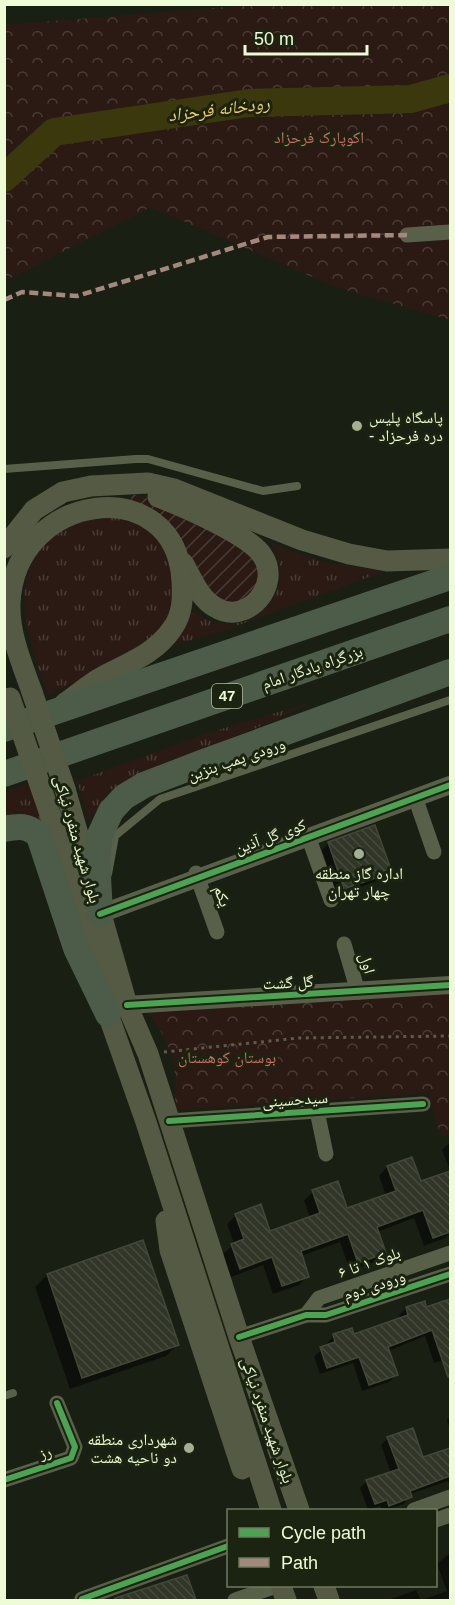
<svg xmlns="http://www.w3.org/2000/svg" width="455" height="1605" font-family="Arial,'Noto Naskh Arabic',sans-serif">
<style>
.grass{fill:url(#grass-tufts)}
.forest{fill:url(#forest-crowns)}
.garden{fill:url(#garden-furrows)}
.shadow{fill:#0007}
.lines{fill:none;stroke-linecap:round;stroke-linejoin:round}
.river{stroke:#3c380e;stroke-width:28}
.building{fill:url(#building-back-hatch);stroke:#414837;stroke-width:1.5}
.path{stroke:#615a4a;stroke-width:3;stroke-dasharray:3 4.5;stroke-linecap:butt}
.service{stroke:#59604a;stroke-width:8}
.minor{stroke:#59604a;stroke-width:15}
.tertiary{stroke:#59604a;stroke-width:18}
.secondary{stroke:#545a44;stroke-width:21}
.trunk{stroke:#4c5c48;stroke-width:26}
.secondary-bridge{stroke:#545a44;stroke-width:21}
.quiet{stroke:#a5887d;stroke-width:4.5;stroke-dasharray:9 4.5;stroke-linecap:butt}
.cycleway-casing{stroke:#1b2410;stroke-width:10}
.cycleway{stroke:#4ca352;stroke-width:6}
.poi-dot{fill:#a4af92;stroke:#1b2410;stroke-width:2}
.labels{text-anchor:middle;stroke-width:6;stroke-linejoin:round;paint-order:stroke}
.shield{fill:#1b2410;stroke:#afbb9b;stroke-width:1.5}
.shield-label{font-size:15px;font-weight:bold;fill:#eefcd6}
.park-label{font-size:16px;fill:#d86766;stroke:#1b2410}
.poi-label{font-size:16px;fill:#eefcd6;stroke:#1b2410;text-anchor:start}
.street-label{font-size:16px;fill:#eefcd6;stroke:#1b2410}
.water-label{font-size:18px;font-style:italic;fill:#f5ce6a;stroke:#1b2410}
</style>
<defs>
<pattern id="grass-tufts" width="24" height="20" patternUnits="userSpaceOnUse" patternTransform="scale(1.5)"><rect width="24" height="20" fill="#2a1a13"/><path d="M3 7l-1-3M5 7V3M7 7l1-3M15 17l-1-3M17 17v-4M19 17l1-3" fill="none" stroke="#493c35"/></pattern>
<pattern id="forest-crowns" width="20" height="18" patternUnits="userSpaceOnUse" patternTransform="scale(1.5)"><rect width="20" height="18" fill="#2a1a13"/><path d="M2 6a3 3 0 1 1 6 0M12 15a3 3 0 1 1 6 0" fill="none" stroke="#493c35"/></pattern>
<pattern id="garden-furrows" width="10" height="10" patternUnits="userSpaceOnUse" patternTransform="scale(1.5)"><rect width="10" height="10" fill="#2a1a13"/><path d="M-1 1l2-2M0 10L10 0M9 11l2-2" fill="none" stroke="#493c35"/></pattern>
<pattern id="building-back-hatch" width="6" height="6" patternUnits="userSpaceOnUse" patternTransform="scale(1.5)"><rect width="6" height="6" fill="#313629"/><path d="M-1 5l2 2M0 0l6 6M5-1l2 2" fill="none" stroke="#454a3d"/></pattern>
</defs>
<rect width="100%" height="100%" fill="#1a1f14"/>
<g class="grass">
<path d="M84,518C103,518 125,515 142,525C178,546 183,597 163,631C160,636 150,640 145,644C113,664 82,680 48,695C22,623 0,556 84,518Z"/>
<path d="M271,543L322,562L385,571L223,631L175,645L192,611C202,617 211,623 222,624C253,627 283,601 280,569C279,560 275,551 271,543Z"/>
<polygon points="316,701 216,746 110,790 89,820 77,781 211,732"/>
<polygon points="32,781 53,844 5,822 5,793"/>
</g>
<g class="forest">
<polygon points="251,5 450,5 450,320 335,287 151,207 5,281 4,25"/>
<path d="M450,993V1134L441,1137L428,1093L174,1110C179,1069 173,1045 148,1013Z"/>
</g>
<polygon class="garden" points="133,494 149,499 252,550 262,581 243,603 216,601 182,545 129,504"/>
<g class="shadow">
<polygon points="329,843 390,872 383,879 337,895 322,850"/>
<polygon points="450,1142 450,1202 445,1205 450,1220 450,1233 445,1238 424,1246 414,1218 377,1232 384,1253 375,1262 350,1271 340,1242 301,1256 308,1276 299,1285 273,1294 263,1265 231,1277 223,1254 234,1244 227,1224 236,1215 269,1233 310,1218 304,1200 313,1192 346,1210 386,1196 379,1176 387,1167 420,1183 442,1176 450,1170 442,1150"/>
<polygon points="142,1242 178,1344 166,1356 70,1389 35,1287 47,1275"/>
<polygon points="450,1300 450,1358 434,1363 425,1336 388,1351 396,1375 389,1382 362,1391 353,1363 320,1374 314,1356 328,1346 327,1343 334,1336 353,1336 401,1319 399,1315 406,1308 425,1309"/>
<polygon points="450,1417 450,1430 447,1420"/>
<polygon points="388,1438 422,1459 450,1449 450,1486 448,1481 410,1494 404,1504 385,1510 382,1510 380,1506 368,1510 360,1488 367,1481 391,1473 381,1445"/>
<polygon points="450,1553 450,1600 422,1600 447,1591 437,1564"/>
<polygon points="186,1576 194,1600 113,1600"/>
<polygon points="416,1590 421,1600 388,1600"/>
</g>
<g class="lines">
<polyline class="river" points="4,178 54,132 249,103 411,99 450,88"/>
</g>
<g class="building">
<polygon points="375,825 392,872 344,889 328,842"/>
<polygon points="412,1157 421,1181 450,1171 450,1232 433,1238 423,1210 377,1227 386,1253 358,1263 348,1234 301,1251 309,1277 282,1286 272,1257 240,1269 231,1244 244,1239 235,1214 261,1204 270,1231 320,1213 312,1190 338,1181 347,1208 396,1191 387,1166"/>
<polygon points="143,1240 179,1345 82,1378 47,1274"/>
<polygon points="450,1299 450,1377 448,1377 432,1330 388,1347 398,1375 369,1385 359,1357 327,1368 320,1347 335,1342 333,1334 352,1328 354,1334 408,1315 406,1307 425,1301 426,1307"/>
<polygon points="413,1428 423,1457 450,1448 450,1476 410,1491 412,1497 389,1506 387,1500 375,1504 366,1480 399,1469 387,1437"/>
<polygon points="187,1575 196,1600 115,1600 115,1598"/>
</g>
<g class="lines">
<polyline class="path" points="164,1052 299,1038 450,1036"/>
<g class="service">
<polyline points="4,469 136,459 148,459 263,491 297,486"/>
<polyline points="108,874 115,836 160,799 450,700"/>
<polyline points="4,1396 13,1393"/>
</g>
<g class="minor">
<polyline points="407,235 450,232"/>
<polyline points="415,797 434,852"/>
<polyline points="308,836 331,900"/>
<polyline points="196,873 217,932"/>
<polyline points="344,944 358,992"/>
<polyline points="317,1111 326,1154"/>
<polyline points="169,1121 423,1104"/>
<polyline points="306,1315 319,1298 450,1253"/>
<polyline points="239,1337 306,1315 326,1315 450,1274"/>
<polyline points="4,1480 71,1458 75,1447 57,1403"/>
<polyline points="414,1510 450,1497"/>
<polyline points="436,1520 450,1515"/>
<polyline points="82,1599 228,1546"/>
<polyline points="235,1600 277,1586"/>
</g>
<g class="tertiary">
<polyline points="100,914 450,785"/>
<polyline points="127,1005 450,985"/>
</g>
<g class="secondary">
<path d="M158,497C182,506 249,535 262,555C283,585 246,627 215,607C199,598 192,578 183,563"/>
<polyline points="4,548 34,510 63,492 91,486 148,483 174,489 302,540 349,554 387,561 450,559"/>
<path d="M32,692C22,664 9,634 10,604C14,491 176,470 182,581C183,598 183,614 172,629C155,654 128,663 102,677C89,684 77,695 65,703"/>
<polyline points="65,789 127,1005 148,1054 239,1337 299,1510"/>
<polyline points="50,814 82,917 108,1014 146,1122 271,1510"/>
<polyline points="166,1221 170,1250 242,1469"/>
<polyline points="281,1586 286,1600"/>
<polyline points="324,1586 329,1600"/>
</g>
<g class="trunk">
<polyline points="4,729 450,577"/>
<polyline points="4,774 450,619"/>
<path d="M4,829C19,826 28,825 39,836L76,948L108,1014"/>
<polyline points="100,914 97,858 100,835 111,811 124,797 144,785 204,762 450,672"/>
</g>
<g class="secondary-bridge">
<polyline points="32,692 65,789"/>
<polyline points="10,698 50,814"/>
</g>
<polyline class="quiet" points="4,300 22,292 77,296 268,237 407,235"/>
<defs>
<g id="cycleway">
<polyline points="100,914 450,785"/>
<polyline points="127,1005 450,985"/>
<polyline points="169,1121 423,1104"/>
<polyline points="239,1337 306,1315 326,1315 450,1274"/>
<polyline points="4,1480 71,1458 75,1447 57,1403"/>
<polyline points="82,1599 228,1546"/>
</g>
</defs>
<use href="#cycleway" class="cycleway-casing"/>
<use href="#cycleway" class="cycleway"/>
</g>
<g class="poi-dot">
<circle cx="357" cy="426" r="6"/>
<circle cx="359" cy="854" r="6"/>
<circle cx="189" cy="1448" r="6"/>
</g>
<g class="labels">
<rect class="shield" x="212" y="684" width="30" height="24" rx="4.5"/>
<g class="shield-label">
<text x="227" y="701">47</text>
</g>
<g class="park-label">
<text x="319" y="143">اکوپارک فرحزاد</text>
<text x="227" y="1063">بوستان کوهستان</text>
</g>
<g class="poi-label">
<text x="369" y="423">پاسگاه پلیس<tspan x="369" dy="18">- دره فرحزاد</tspan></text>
<text x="359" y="879" text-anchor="middle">اداره گاز منطقه<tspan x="359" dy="18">چهار تهران</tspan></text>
<text x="177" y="1445" text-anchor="end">شهرداری منطقه<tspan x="177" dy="18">دو ناحیه هشت</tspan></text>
</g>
<g class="street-label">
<text transform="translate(312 667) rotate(-19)" y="6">بزرگراه یادگار امام</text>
<text transform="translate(236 759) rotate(-19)" y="6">ورودی پمپ بنزین</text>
<text transform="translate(270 836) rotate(-20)" y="6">کوی گل آذین</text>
<text transform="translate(78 839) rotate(74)" y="6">بلوار شهید منفرد نیاکی</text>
<text transform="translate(223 896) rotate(71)" y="6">یکم</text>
<text transform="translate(368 963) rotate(74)" y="6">اول</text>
<text transform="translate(288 982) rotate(-3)" y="6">گل گشت</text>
<text transform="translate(295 1099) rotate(-4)" y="6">سیدحسینی</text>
<text transform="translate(369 1262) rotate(-19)" y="6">بلوک ۱ تا ۶</text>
<text transform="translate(374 1285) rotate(-18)" y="6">ورودی دوم</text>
<text transform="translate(268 1420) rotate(71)" y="6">بلوار شهید منفرد نیاکی</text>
<text transform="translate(45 1452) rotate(-18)" y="6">رز</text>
</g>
<g class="water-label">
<text transform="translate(219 109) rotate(-7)" y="6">رودخانه فرحزاد</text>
</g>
</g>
<rect width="455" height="1605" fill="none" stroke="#eefcd6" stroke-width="12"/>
<rect x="227" y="1509" width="210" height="78" fill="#1b2410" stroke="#6f7a5f" stroke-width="1.5"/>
<rect x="239" y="1528" width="30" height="9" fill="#4ca352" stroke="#6f7a5f" stroke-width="1.5"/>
<text x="281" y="1539" font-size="18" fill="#eefcd6">Cycle path</text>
<rect x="239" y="1558" width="30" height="9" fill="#a5887d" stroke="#6f7a5f" stroke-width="1.5"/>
<text x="281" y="1569" font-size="18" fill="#eefcd6">Path</text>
<path d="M245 45v9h122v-9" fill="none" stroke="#eefcd6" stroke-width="3"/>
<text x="254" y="45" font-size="18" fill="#eefcd6" stroke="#1b2410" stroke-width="4.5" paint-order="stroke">50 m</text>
</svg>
